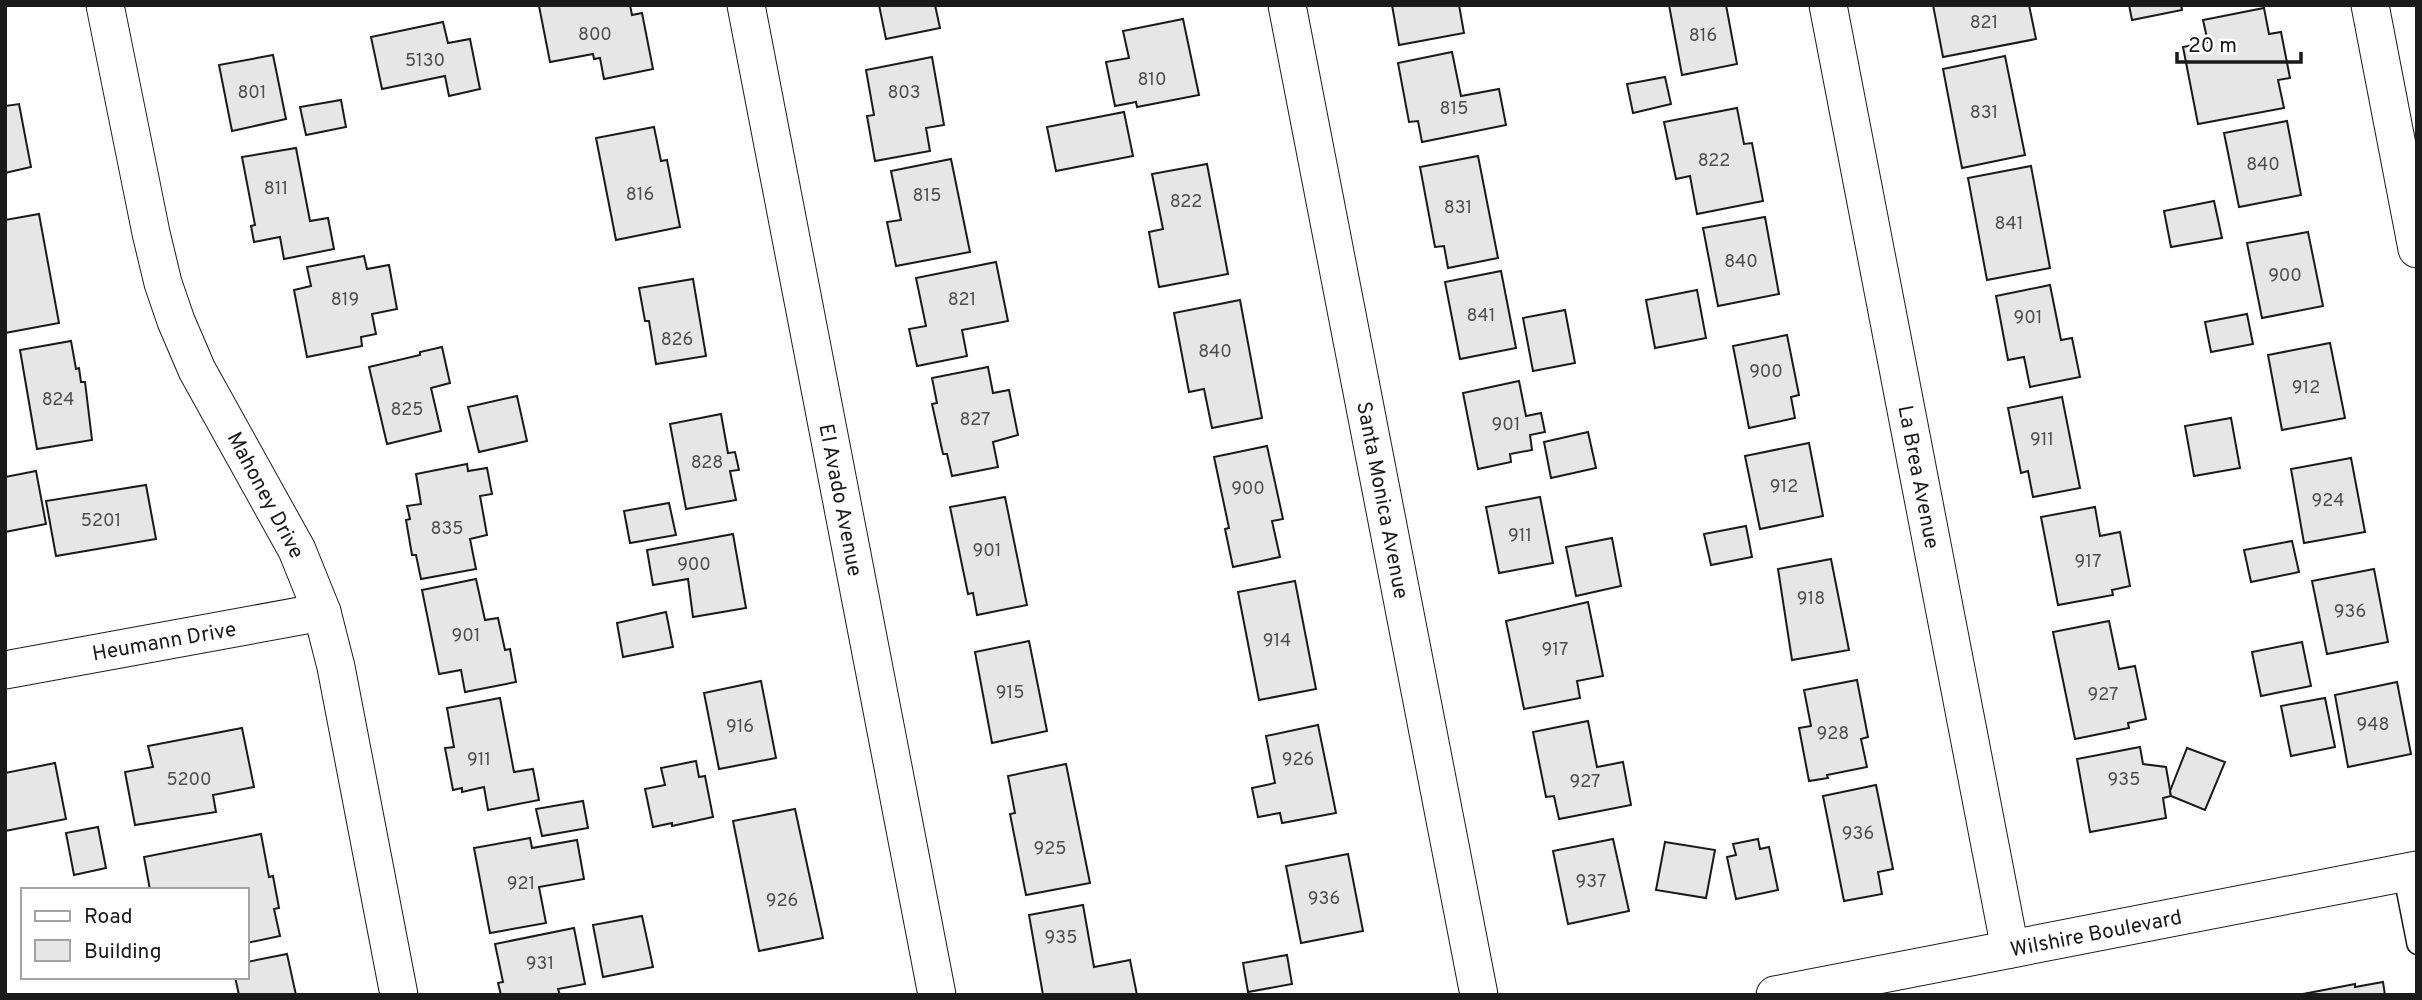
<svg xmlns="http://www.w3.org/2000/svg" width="2422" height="1000" font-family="Overpass,sans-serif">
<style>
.building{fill:#e6e6e6;stroke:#1a1a1a;stroke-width:2}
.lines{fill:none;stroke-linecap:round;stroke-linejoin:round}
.service-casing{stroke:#1a1a1a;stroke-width:22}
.minor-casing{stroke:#1a1a1a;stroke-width:39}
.service{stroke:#fff;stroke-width:19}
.minor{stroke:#fff;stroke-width:37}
.labels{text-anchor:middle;stroke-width:5;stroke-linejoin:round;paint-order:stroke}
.number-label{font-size:18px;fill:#4d4d4d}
.street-label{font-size:21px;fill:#1a1a1a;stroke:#fff}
</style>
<rect width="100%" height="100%" fill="#fff"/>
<g class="building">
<polygon points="630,5 632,15 642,13 653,69 604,79 600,58 594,59 593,54 550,62 539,6"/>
<polygon points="879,5 935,5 940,28 886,39"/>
<polygon points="1392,5 1459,5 1464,33 1399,45"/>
<polygon points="1669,5 1726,5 1737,64 1682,75"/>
<polygon points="1933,5 2029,5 2036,39 1943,57"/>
<polygon points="2129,5 2181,5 2182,10 2132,20"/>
<polygon points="2264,8 2269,34 2281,32 2290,78 2278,80 2284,108 2198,124 2183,47 2208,42 2203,20"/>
<polygon points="1183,19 1199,95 1137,107 1136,102 1115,106 1106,62 1129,58 1123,31"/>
<polygon points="443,22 448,43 470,39 480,89 449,96 445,76 382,89 371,37"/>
<polygon points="1452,52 1461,96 1499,89 1506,125 1422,142 1418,121 1409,122 1398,63"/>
<polygon points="273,55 286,119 232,131 219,65"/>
<polygon points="2005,56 2025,155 1962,168 1943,69"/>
<polygon points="932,57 944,125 926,128 930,151 875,161 867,116 874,115 866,70"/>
<polygon points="1665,77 1671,104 1633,113 1627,84"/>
<polygon points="341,100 346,127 306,135 300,107"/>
<polygon points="19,104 31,167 5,173 5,106"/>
<polygon points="1737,108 1744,144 1752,143 1763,201 1697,214 1690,176 1676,179 1664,122"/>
<polygon points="1124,112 1133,156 1056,171 1047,127"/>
<polygon points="2287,121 2301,195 2239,207 2224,133"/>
<polygon points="654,127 661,161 667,160 680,227 616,240 596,138"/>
<polygon points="296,148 310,221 328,218 334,249 284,259 280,237 254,242 251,226 255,225 242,157"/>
<polygon points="1478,156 1498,258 1448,268 1444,246 1435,247 1420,167"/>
<polygon points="951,159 970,252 896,266 887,222 901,220 891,171"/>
<polygon points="1207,164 1228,274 1159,287 1149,232 1163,229 1152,174"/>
<polygon points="2031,166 2050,268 1987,280 1968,178"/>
<polygon points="2214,201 2222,238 2171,247 2164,211"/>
<polygon points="39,214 59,323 5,333 5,220"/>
<polygon points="1765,217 1779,294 1718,306 1703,228"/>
<polygon points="2308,232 2323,306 2262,318 2247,243"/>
<polygon points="364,256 367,269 389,265 397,309 372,314 376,334 361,337 362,346 307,357 294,290 311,286 307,267"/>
<polygon points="996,262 1008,321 962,330 967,356 917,366 909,329 926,326 916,278"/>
<polygon points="1501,271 1516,348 1460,359 1445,282"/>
<polygon points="693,279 706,356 656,364 649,321 645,321 639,288"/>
<polygon points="2050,285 2061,340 2072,338 2080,377 2030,387 2024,357 2008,360 1996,296"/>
<polygon points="1697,290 1706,338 1655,348 1646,300"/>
<polygon points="1240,300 1262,418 1212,428 1204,389 1189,392 1174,313"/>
<polygon points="1565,310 1575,363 1533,371 1523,318"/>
<polygon points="2247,314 2253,344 2211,352 2205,322"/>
<polygon points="1787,335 1799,395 1791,397 1795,418 1749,428 1733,346"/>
<polygon points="71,341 76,369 79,368 81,382 85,382 92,440 37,449 20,350"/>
<polygon points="2330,343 2345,418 2282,430 2268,355"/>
<polygon points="442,347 450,383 431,388 441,431 387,444 369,367 420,355 420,352"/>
<polygon points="988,367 993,393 1009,390 1018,435 993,442 998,467 952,476 947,454 943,454 932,404 937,403 932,378"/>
<polygon points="1519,381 1526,416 1541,413 1545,432 1530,435 1532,450 1510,454 1511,462 1478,469 1463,393"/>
<polygon points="517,396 527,441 479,452 468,407"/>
<polygon points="2062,397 2080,488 2033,497 2028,471 2021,473 2008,408"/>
<polygon points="721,414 728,453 735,452 739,470 730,471 736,500 686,509 670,424"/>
<polygon points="2231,418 2240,468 2194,476 2185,426"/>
<polygon points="1588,432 1596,468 1551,478 1544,442"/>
<polygon points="1809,443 1823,516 1760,529 1745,456"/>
<polygon points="1267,446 1283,519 1272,521 1280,557 1233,567 1225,529 1229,528 1214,457"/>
<polygon points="2351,458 2365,532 2304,543 2291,469"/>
<polygon points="467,464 468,471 487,468 492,494 480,496 487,535 470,539 476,569 421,579 416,555 412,555 406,520 410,519 407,506 421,504 416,474"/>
<polygon points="36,471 46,524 5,532 5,477"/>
<polygon points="146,485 156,539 56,556 46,501"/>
<polygon points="1005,497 1027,605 977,615 973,593 968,594 950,507"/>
<polygon points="1540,497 1553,563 1499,573 1486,507"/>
<polygon points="669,503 676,535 630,543 624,511"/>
<polygon points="2095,507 2100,536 2120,532 2130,586 2112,590 2113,595 2058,605 2041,517"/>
<polygon points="1746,526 1752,557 1711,565 1704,534"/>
<polygon points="733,534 746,608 693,617 688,579 653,585 647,550"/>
<polygon points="1612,538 1621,586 1576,596 1566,547"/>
<polygon points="2292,541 2299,572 2251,582 2244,550"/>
<polygon points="1831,559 1849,650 1792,660 1778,569"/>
<polygon points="2374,569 2388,642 2327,654 2312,581"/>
<polygon points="476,579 485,620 498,618 505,650 510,649 516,682 465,692 461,670 439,674 422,590"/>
<polygon points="1295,581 1316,689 1259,700 1238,592"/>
<polygon points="1588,602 1603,676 1577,681 1580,698 1524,709 1506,621"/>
<polygon points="666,612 673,647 623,657 617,623"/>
<polygon points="2109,621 2119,669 2135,666 2146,719 2128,723 2129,728 2075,739 2053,632"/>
<polygon points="1029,641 1047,731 992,743 975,652"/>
<polygon points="2302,642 2311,686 2261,696 2252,652"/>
<polygon points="1857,680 1868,737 1861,739 1867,767 1827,775 1828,778 1809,781 1799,728 1811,726 1804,690"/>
<polygon points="761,681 776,758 719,769 704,693"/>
<polygon points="2397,682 2411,754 2348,767 2335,695"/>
<polygon points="500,698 514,772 533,769 539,800 488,810 484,787 462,792 462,788 453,790 445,748 454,747 447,708"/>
<polygon points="2325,698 2335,747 2291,756 2281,706"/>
<polygon points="1588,721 1597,767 1623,762 1631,805 1559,819 1554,796 1546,797 1533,732"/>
<polygon points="1318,725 1336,813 1282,823 1280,813 1258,817 1252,788 1275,783 1266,736"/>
<polygon points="242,728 254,787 213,795 216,812 135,825 125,772 153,767 148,746"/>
<polygon points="2140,747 2143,764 2166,767 2171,796 2163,798 2166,818 2090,832 2077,759"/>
<polygon points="2187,748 2225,762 2205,810 2171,796 2170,791"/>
<polygon points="696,761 699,777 705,776 713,817 672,826 672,823 653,827 645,789 665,785 661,768"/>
<polygon points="55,763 66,819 5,831 5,773"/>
<polygon points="1066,764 1090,883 1026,895 1010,814 1015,813 1008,776"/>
<polygon points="1876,785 1893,869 1878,872 1882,894 1844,901 1823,796"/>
<polygon points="583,801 588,828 542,836 536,809"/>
<polygon points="795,809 823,938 759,951 733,821"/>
<polygon points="98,827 106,868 74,875 66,833"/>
<polygon points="261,834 269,877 273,876 279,908 274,909 280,936 247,943 247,890 214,890 213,888 150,890 144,857"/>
<polygon points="530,838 532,848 577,840 584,879 539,887 546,923 490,933 474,848"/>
<polygon points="1613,839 1629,911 1568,924 1553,851"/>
<polygon points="1758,839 1760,849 1769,847 1778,890 1736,899 1727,857 1736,855 1733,844"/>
<polygon points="1665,842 1715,850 1706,898 1656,890"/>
<polygon points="1348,854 1363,931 1301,943 1286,866"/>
<polygon points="1083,905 1094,967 1130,960 1137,995 1043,995 1029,915"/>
<polygon points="642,916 653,967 603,977 593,925"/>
<polygon points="574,928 585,984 558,989 560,995 501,995 498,983 503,982 495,944"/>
<polygon points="287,954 296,995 239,995 235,977 247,977 247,962"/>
<polygon points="1287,955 1292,984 1248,992 1243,963"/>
<polygon points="2383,982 2385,995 2303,994 2355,984 2355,987"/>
</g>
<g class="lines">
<defs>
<polyline id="service" points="2403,873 2417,944"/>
<g id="minor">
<polyline points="105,5 151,233 163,283 176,321 197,370 297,550 322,612 336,667 399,995"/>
<polyline points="746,5 937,995"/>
<polyline points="1287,5 1479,995"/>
<polyline points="1828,5 2010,949"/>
<polyline points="2370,5 2417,249"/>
<polyline points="5,670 322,612"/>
<polyline points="1775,995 2417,870"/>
</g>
</defs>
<use href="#service" class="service-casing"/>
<use href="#minor" class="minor-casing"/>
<use href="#service" class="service"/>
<use href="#minor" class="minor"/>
</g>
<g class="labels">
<g class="number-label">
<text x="1984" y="28">821</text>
<text x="595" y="40">800</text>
<text x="1703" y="41">816</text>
<text x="425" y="66">5130</text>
<text x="1152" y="85">810</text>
<text x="252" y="98">801</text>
<text x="904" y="98">803</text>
<text x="1454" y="114">815</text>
<text x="1984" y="118">831</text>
<text x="1714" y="166">822</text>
<text x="2263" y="170">840</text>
<text x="276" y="194">811</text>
<text x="640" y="200">816</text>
<text x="927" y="201">815</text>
<text x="1186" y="207">822</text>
<text x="1458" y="213">831</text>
<text x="2009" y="229">841</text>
<text x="1741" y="267">840</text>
<text x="2285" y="281">900</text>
<text x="345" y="305">819</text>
<text x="962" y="305">821</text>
<text x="1481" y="321">841</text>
<text x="2028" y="323">901</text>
<text x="677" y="345">826</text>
<text x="1215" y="357">840</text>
<text x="1766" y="377">900</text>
<text x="2306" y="393">912</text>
<text x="58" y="405">824</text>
<text x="407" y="415">825</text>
<text x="975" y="425">827</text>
<text x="1506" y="430">901</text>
<text x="2042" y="445">911</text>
<text x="707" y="468">828</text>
<text x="1784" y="492">912</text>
<text x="1248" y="494">900</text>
<text x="2328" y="506">924</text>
<text x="101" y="526">5201</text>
<text x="447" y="534">835</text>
<text x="1520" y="541">911</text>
<text x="987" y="556">901</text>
<text x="2088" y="567">917</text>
<text x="694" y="570">900</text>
<text x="1811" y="604">918</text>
<text x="2350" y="617">936</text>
<text x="466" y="641">901</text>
<text x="1277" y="646">914</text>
<text x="1555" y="655">917</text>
<text x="1010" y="698">915</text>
<text x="2103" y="700">927</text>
<text x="2373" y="730">948</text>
<text x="740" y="732">916</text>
<text x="1833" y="739">928</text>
<text x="479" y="765">911</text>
<text x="1298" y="765">926</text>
<text x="189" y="785">5200</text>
<text x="2124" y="785">935</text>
<text x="1585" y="787">927</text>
<text x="1858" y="839">936</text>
<text x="1050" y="854">925</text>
<text x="1591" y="887">937</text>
<text x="521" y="889">921</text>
<text x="1324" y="904">936</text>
<text x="782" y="906">926</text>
<text x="1061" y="943">935</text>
<text x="540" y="969">931</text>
</g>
<g class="street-label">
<text transform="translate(1919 477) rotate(79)" y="7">La Brea Avenue</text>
<text transform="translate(266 495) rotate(62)" y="7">Mahoney Drive</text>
<text transform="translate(841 500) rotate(79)" y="7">El Avado Avenue</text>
<text transform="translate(1383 500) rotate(79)" y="7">Santa Monica Avenue</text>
<text transform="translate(164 641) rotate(-10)" y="7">Heumann Drive</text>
<text transform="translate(2096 933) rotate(-11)" y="7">Wilshire Boulevard</text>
</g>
</g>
<rect width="2422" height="1000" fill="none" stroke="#1a1a1a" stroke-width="14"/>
<rect x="21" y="888" width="228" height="91" fill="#ffffff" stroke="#a3a3a3" stroke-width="2"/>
<rect x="35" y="911" width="35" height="10" fill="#ffffff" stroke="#a3a3a3" stroke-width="2"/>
<text x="84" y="923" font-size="21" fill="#1a1a1a">Road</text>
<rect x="35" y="940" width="35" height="21" fill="#e6e6e6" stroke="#a3a3a3" stroke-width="2"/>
<text x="84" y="958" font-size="21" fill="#1a1a1a">Building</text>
<path d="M2177 52v10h124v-10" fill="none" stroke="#1a1a1a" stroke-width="3.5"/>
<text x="2188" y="52" font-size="21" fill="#1a1a1a" stroke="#ffffff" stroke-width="5" paint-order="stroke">20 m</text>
</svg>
